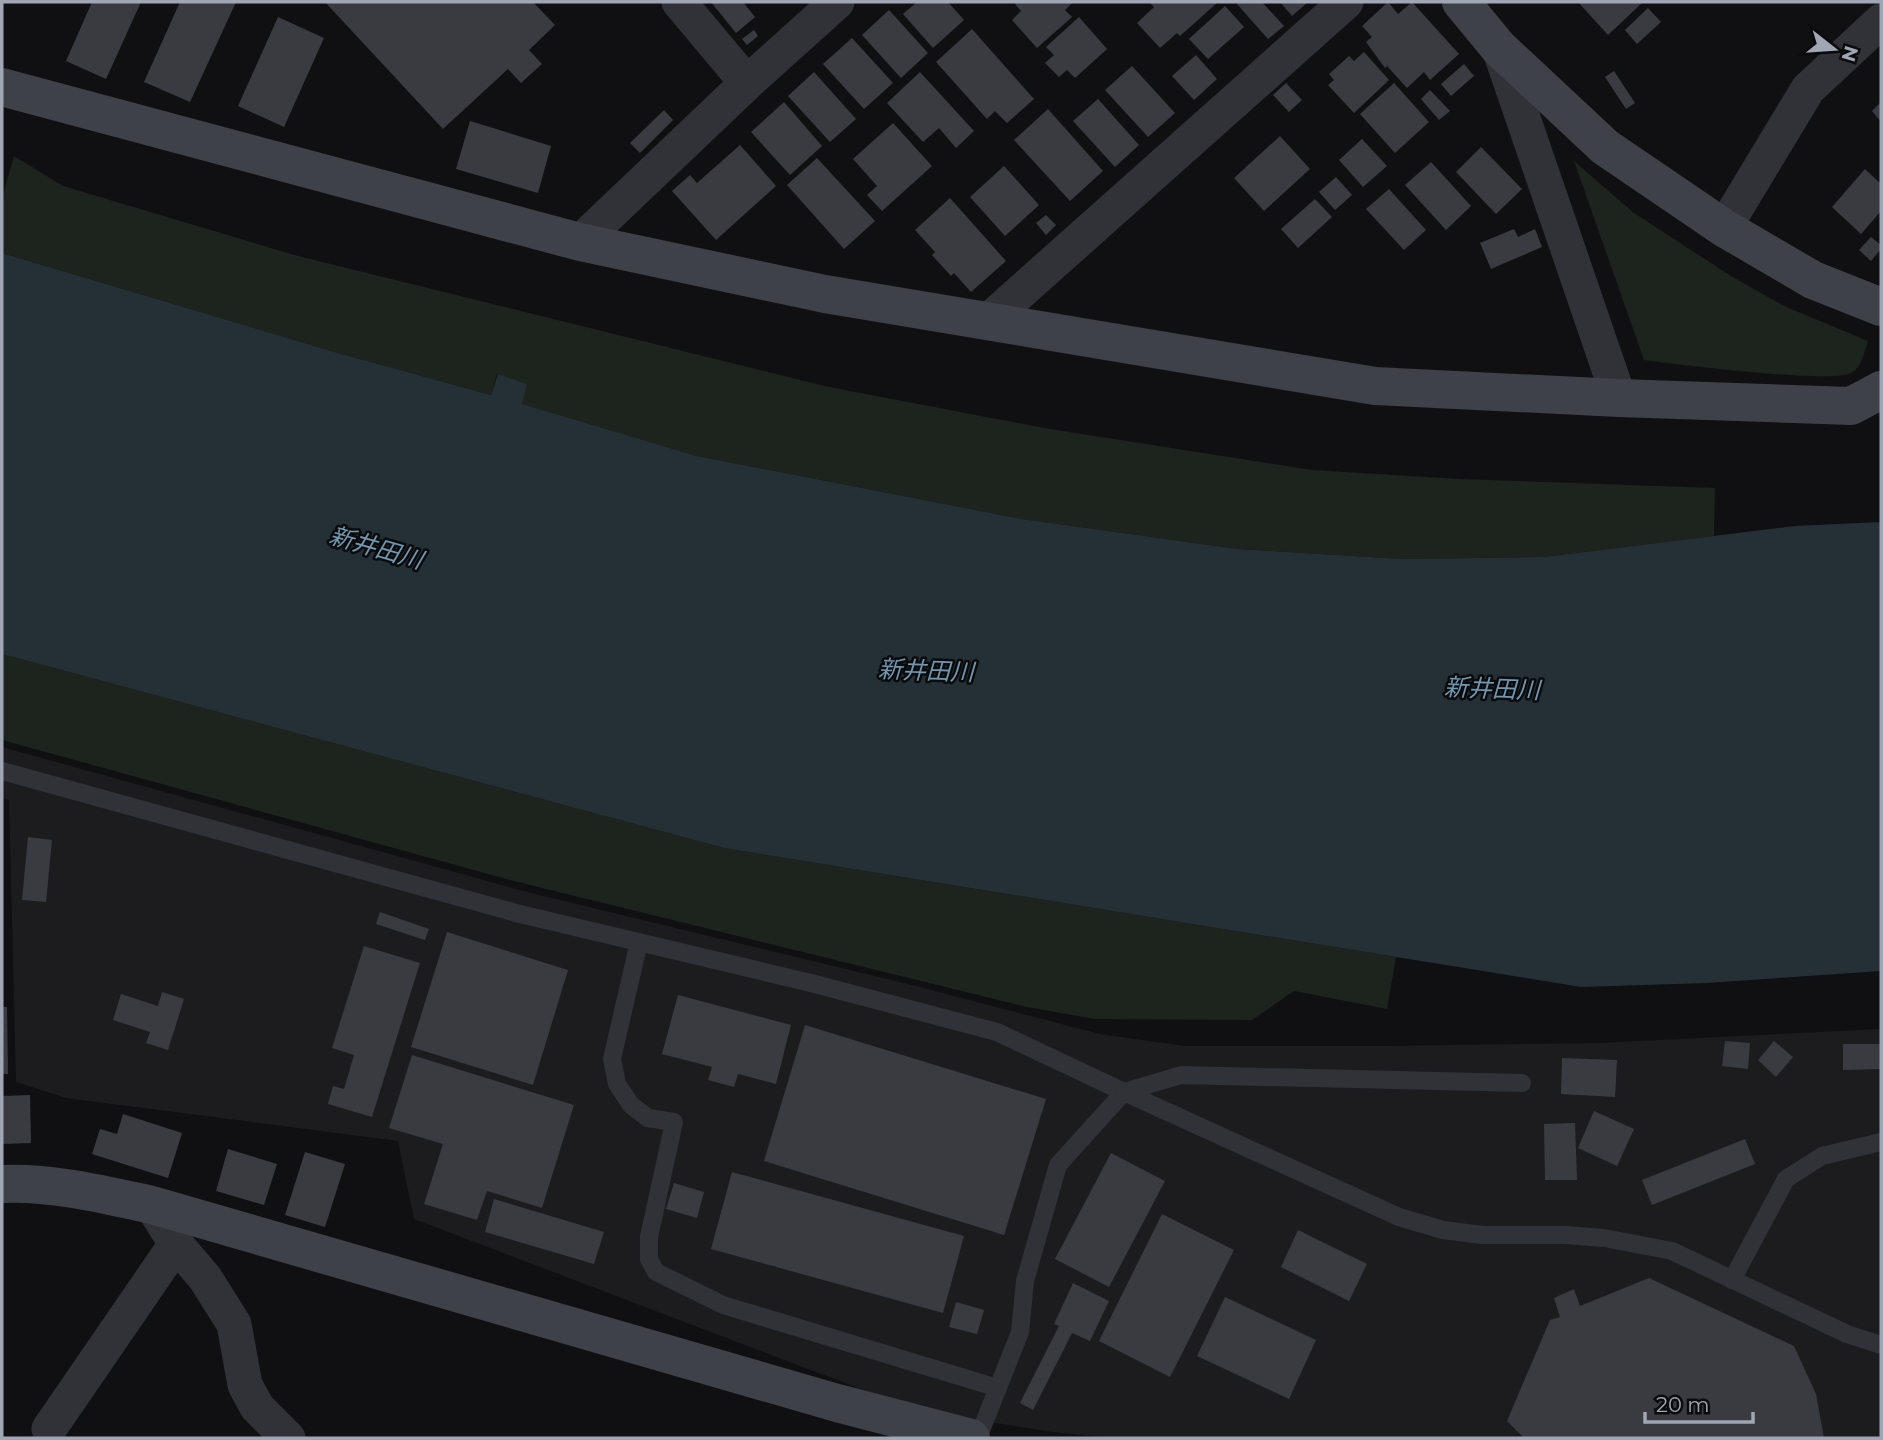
<svg xmlns="http://www.w3.org/2000/svg" width="1883" height="1440" font-family="Montserrat,'Noto Sans JP',sans-serif">
<style>
.built{fill:#1c1c1f}
.green{fill:#1c241d}
.water{fill:#252f36}
.building{fill:#3a3b40}
.lines{fill:none;stroke-linecap:round;stroke-linejoin:round}
.lane{stroke:#313237;stroke-width:18}
.street{stroke:#313237;stroke-width:35}
.secondary{stroke:#3e4147;stroke-width:38}
.labels{text-anchor:middle;stroke-width:5;stroke-linejoin:round;paint-order:stroke}
.water-label{font-size:24px;font-style:italic;fill:#7297b3;stroke:#0b0b0c}
</style>
<rect width="100%" height="100%" fill="#101012"/>
<polygon class="built" points="2,747 527,892 904,983 1100,1034 1185,1046 1384,1046 1599,1043 1881,1029 1881,1438 1112,1438 1052,1432 916,1410 414,1219 398,1141 66,1098 16,1082 9,800 2,798"/>
<g class="green">
<polygon points="14,156 63,186 298,256 829,387 1050,429 1312,470 1459,479 1715,488 1714,536 1544,557 1403,559 1238,549 1022,519 697,456 521,404 497,374 491,395 338,353 2,253 2,198"/>
<path d="M1574,161L1634,213L1731,276L1784,306L1868,341C1864,353 1862,367 1851,373C1831,384 1675,364 1644,360Z"/>
<polygon points="2,654 724,848 1396,957 1387,1009 1294,991 1252,1020 1095,1019 1027,1007 514,881 2,740"/>
</g>
<polygon class="water" points="2,253 338,353 491,395 498,374 527,384 522,404 697,456 1022,519 1238,549 1403,559 1544,557 1795,526 1881,522 1881,971 1707,983 1581,987 724,848 2,654"/>
<g class="building">
<polygon points="92,2 141,2 106,79 66,61"/>
<polygon points="180,2 236,2 190,102 144,82"/>
<polygon points="325,2 533,2 555,25 529,50 542,64 521,83 508,69 443,129"/>
<polygon points="711,2 743,2 755,17 736,33"/>
<polygon points="917,2 948,2 964,20 933,48 903,14"/>
<polygon points="1017,2 1073,2 1065,10 1072,17 1037,48 1012,20 1021,11 1015,4"/>
<polygon points="1149,2 1218,2 1180,36 1177,33 1160,48 1137,23 1154,7"/>
<polygon points="1239,2 1262,2 1284,26 1268,39 1237,4"/>
<polygon points="1280,2 1308,2 1292,16"/>
<polygon points="1388,2 1398,14 1412,2 1459,54 1430,80 1424,72 1407,88 1387,66 1385,68 1366,42 1372,37 1362,26"/>
<polygon points="1578,2 1640,2 1642,3 1608,35"/>
<polygon points="1225,6 1244,27 1208,59 1189,39"/>
<polygon points="1648,8 1661,22 1637,44 1625,30"/>
<polygon points="889,10 928,53 901,78 862,35"/>
<polygon points="278,17 324,38 284,127 238,106"/>
<polygon points="1079,17 1107,49 1075,78 1067,70 1059,77 1045,63 1054,55 1046,47"/>
<polygon points="972,29 1034,99 1007,123 995,111 987,119 936,62"/>
<polygon points="754,30 758,36 747,45 742,39"/>
<polygon points="852,38 893,83 864,109 823,64"/>
<polygon points="1364,52 1389,80 1354,113 1328,85 1334,80 1329,74 1349,56 1354,61"/>
<polygon points="1196,55 1217,79 1194,100 1172,76"/>
<polygon points="1464,64 1474,76 1451,96 1441,84"/>
<polygon points="1132,66 1175,113 1148,137 1105,90"/>
<polygon points="1614,71 1635,103 1626,109 1605,77"/>
<polygon points="814,72 856,119 830,142 788,96"/>
<polygon points="920,72 974,131 956,148 939,128 923,142 887,103"/>
<polygon points="1286,83 1302,100 1289,112 1273,95"/>
<polygon points="1394,83 1429,122 1395,153 1360,114"/>
<polygon points="1430,90 1450,111 1439,120 1421,99"/>
<polygon points="1098,99 1139,145 1115,167 1073,121"/>
<polygon points="784,102 822,146 790,175 751,132"/>
<polygon points="1881,102 1881,122 1872,111"/>
<polygon points="1048,109 1103,171 1070,201 1014,140"/>
<polygon points="664,110 673,120 640,153 630,143"/>
<polygon points="470,121 551,146 538,193 456,169"/>
<polygon points="893,123 932,166 882,211 867,195 877,186 853,159"/>
<polygon points="1280,136 1310,169 1264,211 1234,178"/>
<polygon points="1362,139 1387,166 1363,187 1339,160"/>
<polygon points="740,145 776,186 716,240 672,191 690,175 697,183"/>
<polygon points="1481,147 1522,189 1496,214 1456,172"/>
<polygon points="817,158 875,221 844,249 787,185"/>
<polygon points="1431,162 1471,206 1446,230 1405,185"/>
<polygon points="1004,166 1039,205 1005,236 970,197"/>
<polygon points="1865,169 1881,184 1881,211 1861,234 1832,207"/>
<polygon points="1336,177 1352,195 1335,210 1319,192"/>
<polygon points="1389,189 1426,230 1404,250 1366,209"/>
<polygon points="950,198 1006,261 971,292 954,273 951,276 932,255 935,252 915,230"/>
<polygon points="1315,199 1332,217 1298,248 1281,229"/>
<polygon points="1046,215 1056,225 1046,235 1036,223"/>
<polygon points="1514,229 1518,237 1535,229 1542,247 1491,269 1480,243"/>
<polygon points="1871,237 1881,245 1881,249 1871,261 1859,250"/>
<polygon points="28,837 52,840 46,902 22,900"/>
<polygon points="380,912 429,929 425,940 376,924"/>
<polygon points="447,932 568,970 533,1085 411,1047"/>
<polygon points="364,946 420,963 372,1117 328,1104 333,1086 344,1089 354,1055 332,1048"/>
<polygon points="162,992 184,999 168,1050 146,1043 150,1032 113,1020 121,994 158,1006"/>
<polygon points="678,995 791,1025 776,1084 738,1074 734,1087 708,1080 712,1067 662,1054"/>
<polygon points="2,1007 7,1007 8,1074 2,1074"/>
<polygon points="805,1025 1046,1099 1004,1235 764,1161"/>
<polygon points="1725,1041 1750,1043 1748,1069 1722,1066"/>
<polygon points="1774,1041 1793,1057 1776,1077 1758,1060"/>
<polygon points="1843,1044 1881,1044 1881,1069 1843,1070"/>
<polygon points="412,1055 574,1105 542,1208 487,1191 477,1220 424,1204 443,1144 389,1128"/>
<polygon points="1562,1058 1617,1060 1615,1097 1561,1094"/>
<polygon points="30,1095 31,1143 2,1144 2,1096"/>
<polygon points="1594,1111 1634,1129 1617,1166 1578,1148"/>
<polygon points="123,1114 182,1133 168,1178 92,1154 100,1129 117,1134"/>
<polygon points="1575,1123 1577,1180 1545,1180 1544,1124"/>
<polygon points="1745,1139 1755,1164 1652,1205 1642,1180"/>
<polygon points="228,1149 277,1164 264,1205 216,1191"/>
<polygon points="305,1152 345,1164 325,1227 285,1215"/>
<polygon points="1111,1153 1165,1181 1109,1287 1055,1259"/>
<polygon points="732,1172 964,1236 943,1313 711,1249"/>
<polygon points="674,1183 704,1192 697,1218 666,1209"/>
<polygon points="494,1199 604,1232 594,1264 485,1232"/>
<polygon points="1162,1214 1234,1250 1170,1377 1099,1341"/>
<polygon points="1298,1230 1367,1264 1349,1301 1281,1267"/>
<polygon points="1649,1278 1794,1346 1816,1394 1824,1438 1524,1438 1507,1421 1550,1320 1560,1317 1554,1298 1574,1289 1580,1306"/>
<polygon points="1073,1283 1109,1301 1090,1341 1072,1333 1033,1410 1020,1403 1059,1326 1054,1324"/>
<polygon points="1225,1297 1316,1340 1289,1399 1197,1356"/>
<polygon points="956,1302 984,1310 977,1334 949,1327"/>
</g>
<g class="lines">
<g class="lane">
<polyline points="2,771 520,914 811,983 997,1032 1124,1092 1058,1165 1025,1281 1020,1332 978,1438"/>
<polyline points="639,942 612,1059 617,1084 631,1105 648,1118 674,1122 649,1237 649,1259 656,1272 723,1305 998,1388"/>
<polyline points="1124,1092 1399,1217 1443,1230 1482,1235 1565,1235 1604,1238 1672,1251 1847,1334 1881,1345"/>
<polyline points="1124,1092 1181,1075 1522,1083"/>
<polyline points="1732,1280 1786,1179 1822,1156 1881,1142"/>
</g>
<g class="street">
<polyline points="679,2 747,83"/>
<polyline points="1499,48 1619,398"/>
<polyline points="1724,228 1808,89 1881,21"/>
<polyline points="580,242 747,83 837,2"/>
<polyline points="989,320 1346,2"/>
<polyline points="152,1205 176,1244 205,1278 234,1324 245,1385 257,1407 288,1438"/>
<polyline points="49,1429 176,1244"/>
</g>
<g class="secondary">
<polyline points="1461,2 1499,48 1605,147 1724,228 1813,280 1881,307"/>
<polyline points="2,87 580,242 825,294 1375,386 1619,398 1851,406 1881,390"/>
<path d="M2,1184C53,1182 102,1194 152,1205L837,1403L971,1438"/>
</g>
</g>
<g class="labels">
<g class="water-label">
<text transform="translate(376 548) rotate(16)" y="8">新井田川</text>
<text transform="translate(926 671) rotate(2)" y="8">新井田川</text>
<text transform="translate(1492 689) rotate(2)" y="8">新井田川</text>
</g>
</g>
<rect width="1883" height="1440" fill="none" stroke="#a0a6b4" stroke-width="7"/>
<g transform="translate(1834 49) rotate(107)" stroke="#0b0b0c" stroke-width="5" paint-order="stroke">
<path d="M0-5L12 26L0 18L-12 26Z" fill="#a0a6b4"/>
<text y="-10" font-size="19" font-weight="bold" text-anchor="middle" fill="#a0a6b4">N</text>
</g>
<path d="M1645 1412v10h108v-10" fill="none" stroke="#a0a6b4" stroke-width="3.5"/>
<text x="1656" y="1412" font-size="21" fill="#a0a6b4" stroke="#0b0b0c" stroke-width="5" paint-order="stroke">20 m</text>
</svg>
